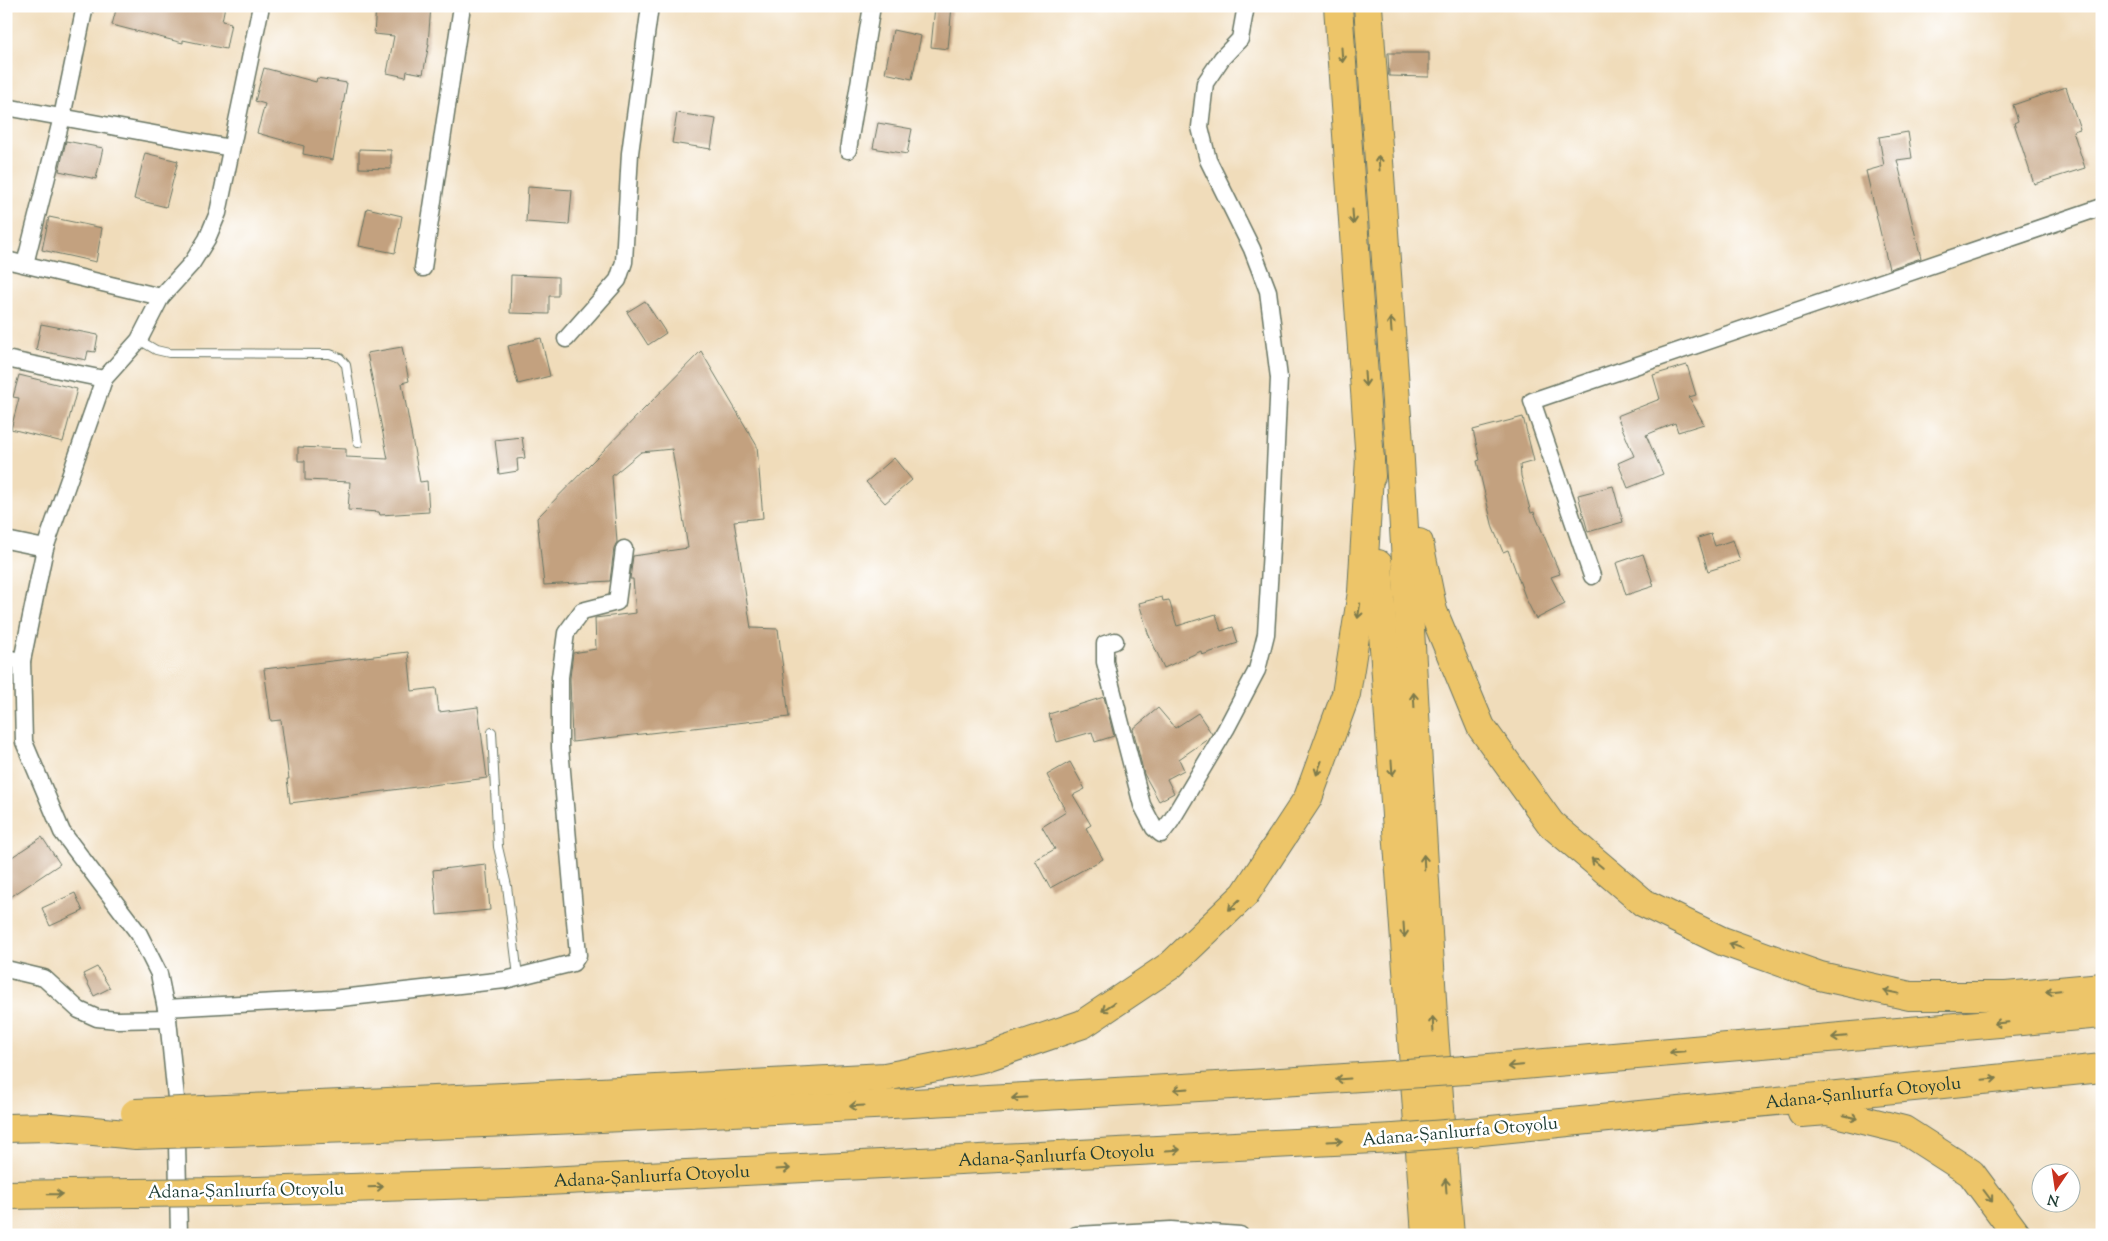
<svg xmlns="http://www.w3.org/2000/svg" width="2108" height="1241" font-family="'Sorts Mill Goudy',serif">
<style>
.building{fill:#c3a17f}
.lines{fill:none;stroke-linecap:round;stroke-linejoin:round}
.lane-casing{stroke:#687563;stroke-width:10}
.street-casing{stroke:#687563;stroke-width:19}
.highway-casing{stroke:#687563;stroke-width:30}
.lane{stroke:#fff;stroke-width:8}
.street{stroke:#fff;stroke-width:16}
.highway{stroke:#edc569;stroke-width:28}
.highway-bridge-casing{stroke:#687563;stroke-width:30;stroke-linecap:butt}
.highway-bridge{stroke:#edc569;stroke-width:28}
.oneway{stroke:#7c7a4c}
.labels{text-anchor:middle;stroke-width:5;stroke-linejoin:round;paint-order:stroke}
.street-label{font-size:18px;fill:#1f3d34;stroke:#fff}
</style>
<rect width="100%" height="100%" fill="#fff"/>
<filter id="ink" filterUnits="userSpaceOnUse"><feTurbulence type="fractalNoise" baseFrequency=".02" numOctaves="2"/><feDisplacementMap in="SourceGraphic" scale="10" xChannelSelector="R" yChannelSelector="G"/><feConvolveMatrix kernelMatrix="1 2 1 2 8 2 1 2 1" color-interpolation-filters="sRGB"/></filter>
<filter id="wash" filterUnits="userSpaceOnUse"><feTurbulence type="fractalNoise" baseFrequency=".0096" numOctaves="4" result="noise"/><feDisplacementMap in="SourceGraphic" scale="20" xChannelSelector="R" yChannelSelector="G"/><feGaussianBlur stdDeviation="1.12" result="paint"/><feColorMatrix in="noise" values="0 0 0 0 0 0 0 0 0 0 0 0 0 0 0 0 0 1.4 0 .05"/><feComposite in="paint" operator="in"/></filter>
<g filter="url(#wash)">
<rect width="100%" height="100%" fill="#f0dcba"/>
<g id="blocks">
<g class="building">
<polygon points="117,6 225,6 222,21 231,23 226,49 183,40 183,43 112,25"/>
<polygon points="376,6 431,6 428,44 429,44 423,74 407,71 406,77 387,73 394,36 374,34"/>
<polygon points="935,6 952,6 948,49 931,47"/>
<polygon points="893,30 921,36 912,79 885,73"/>
<polygon points="1388,53 1429,53 1429,77 1389,76"/>
<polygon points="264,68 316,82 317,78 347,83 333,160 303,154 304,146 257,133 265,104 255,101"/>
<polygon points="2066,87 2080,129 2073,131 2085,168 2034,184 2014,123 2018,121 2013,105"/>
<polygon points="677,113 716,119 711,149 672,143"/>
<polygon points="878,123 912,129 907,154 873,148"/>
<polygon points="1908,132 1912,158 1897,160 1921,258 1889,269 1866,171 1884,166 1879,137"/>
<polygon points="66,141 103,148 96,179 59,171"/>
<polygon points="359,149 391,150 391,169 359,168"/>
<polygon points="145,153 178,161 166,207 134,199"/>
<polygon points="528,187 572,190 569,225 526,222"/>
<polygon points="367,208 402,216 395,253 359,246"/>
<polygon points="49,217 102,228 96,262 42,250"/>
<polygon points="511,275 558,277 558,296 549,296 549,314 510,313"/>
<polygon points="645,301 666,333 648,345 627,312"/>
<polygon points="41,324 98,335 95,352 88,351 86,360 36,350"/>
<polygon points="541,338 550,376 518,384 508,346"/>
<polygon points="402,347 409,381 402,383 420,482 427,481 429,512 380,515 379,512 348,510 350,482 305,480 305,461 298,461 298,447 346,449 346,457 388,459 367,353"/>
<polygon points="701,351 757,446 763,518 734,521 751,628 778,629 789,717 572,742 570,678 573,653 596,649 595,618 636,613 633,579 630,579 633,556 688,548 672,449 641,452 612,476 617,542 614,548 610,581 544,585 537,518"/>
<polygon points="1687,365 1696,395 1689,397 1704,424 1678,432 1675,423 1646,435 1663,474 1628,488 1618,463 1634,456 1617,416 1660,399 1653,375"/>
<polygon points="19,375 77,389 63,442 11,429 19,398 13,397"/>
<polygon points="1523,417 1534,461 1520,465 1521,476 1531,513 1534,512 1560,574 1551,577 1565,604 1536,619 1526,599 1508,550 1503,552 1493,528 1477,461 1480,460 1473,430"/>
<polygon points="522,437 525,458 517,459 518,471 499,474 495,440"/>
<polygon points="894,458 912,480 885,503 866,482"/>
<polygon points="1613,486 1623,522 1588,532 1578,495"/>
<polygon points="1711,534 1715,546 1733,540 1740,561 1708,571 1698,538"/>
<polygon points="1643,554 1654,586 1626,595 1616,563"/>
<polygon points="1162,597 1163,601 1169,600 1177,626 1216,614 1221,631 1233,627 1238,643 1202,655 1201,651 1164,668 1148,633 1139,603"/>
<polygon points="408,652 412,691 436,688 439,712 478,707 487,778 290,803 287,779 289,779 281,720 271,721 264,669"/>
<polygon points="1104,697 1114,736 1095,742 1092,732 1057,742 1049,714"/>
<polygon points="1158,708 1175,728 1198,713 1212,734 1208,739 1179,759 1184,770 1167,779 1174,793 1159,801 1144,774 1133,729"/>
<polygon points="1070,762 1085,789 1073,795 1091,825 1086,828 1103,859 1050,888 1035,860 1055,849 1042,827 1066,812 1047,775"/>
<polygon points="42,837 60,864 6,900 6,861"/>
<polygon points="486,864 490,910 437,915 433,870"/>
<polygon points="75,893 83,911 50,926 42,908"/>
<polygon points="97,967 110,988 94,996 83,974"/>
</g>
</g>
</g>
<g filter="url(#ink)">
<use href="#blocks" fill-opacity="0" stroke="#687563" stroke-width="1"/>
<g class="lines">
<defs>
<g id="lane">
<polyline points="139,340 156,350 169,353 330,354 340,358 346,365 358,443"/>
<polyline points="492,732 498,847 507,886 518,976"/>
</g>
<g id="street">
<polyline points="6,107 231,148"/>
<polyline points="848,150 872,6"/>
<polyline points="6,260 161,297"/>
<polyline points="25,264 62,117 85,6"/>
<polyline points="423,268 462,6"/>
<polyline points="566,339 618,280 624,262 630,153 650,6"/>
<polyline points="6,359 104,379"/>
<polyline points="6,540 45,548"/>
<polyline points="1592,576 1532,401 2102,207"/>
<polyline points="1115,641 1105,644 1105,662 1142,805 1154,828 1161,834 1171,821 1226,729 1257,670 1266,634 1272,533 1279,378 1268,291 1252,249 1208,160 1200,127 1205,83 1222,58 1240,39 1246,6"/>
<polyline points="6,658 22,661"/>
<polyline points="6,969 44,978 79,1010 97,1018 117,1020 168,1019"/>
<polyline points="166,1008 332,999 505,980 573,963 578,955 560,748 560,677 566,633 582,611 617,602 624,549"/>
<polyline points="179,1235 176,1098 168,1019 159,974 139,934 62,832 24,742 22,661 45,548 104,379 139,340 161,297 192,263 207,239 218,213 261,6"/>
<polyline points="1076,1235 1171,1230 1240,1235"/>
</g>
<g id="highway">
<polyline points="1338,6 1371,476"/>
<polyline points="1368,6 1399,444 1434,1033 1450,1235"/>
<polyline points="1419,543 1433,611 1481,727 1551,824 1644,903 1722,941 1820,976 1910,996 2006,996 2102,987"/>
<polyline points="1378,564 1426,1235"/>
<polyline points="1466,1070 2102,1014"/>
<polyline points="226,1109 504,1097 885,1077 983,1058 1083,1024 1171,965 1245,894 1308,798 1346,694 1362,592 1370,458"/>
<polyline points="1802,1113 1827,1111 1904,1130 1971,1173 2017,1235"/>
<polyline points="6,1128 51,1127 136,1135"/>
<path d="M228,1132C616,1120 1004,1100 1392,1075"/>
<path id="s1" d="M1471,1132L2102,1068"/>
<path id="s2" d="M222,1192L507,1183L1394,1138"/>
<polyline points="6,1195 133,1193"/>
</g>
</defs>
<use href="#lane" class="lane-casing"/>
<use href="#street" class="street-casing"/>
<use href="#highway" class="highway-casing"/>
<use href="#lane" class="lane"/>
<use href="#street" class="street"/>
<use href="#highway" class="highway"/>
<defs>
<g id="highway-bridge">
<polyline points="1392,1075 1466,1070"/>
<polyline points="135,1113 226,1109"/>
<polyline points="136,1135 228,1132"/>
<polyline points="1394,1138 1471,1132"/>
<polyline points="133,1193 222,1192"/>
</g>
</defs>
<use href="#highway-bridge" class="highway-bridge-casing"/>
<use href="#highway-bridge" class="highway-bridge"/>
</g>
<defs><path id="oneway-shaft" d="M-6 0H5M1.5-3L5.5 0L1.5 3" fill="none" stroke-width="1.6" stroke-linecap="round" stroke-linejoin="round" transform="scale(1.25)"/></defs>
<g class="oneway">
<use href="#oneway-shaft" transform="translate(1342 55) rotate(86)"/>
<use href="#oneway-shaft" transform="translate(1379 163) rotate(-94)"/>
<use href="#oneway-shaft" transform="translate(1353 217) rotate(86)"/>
<use href="#oneway-shaft" transform="translate(1391 325) rotate(-94)"/>
<use href="#oneway-shaft" transform="translate(1365 379) rotate(86)"/>
<use href="#oneway-shaft" transform="translate(1359 611) rotate(99)"/>
<use href="#oneway-shaft" transform="translate(1414 700) rotate(-93)"/>
<use href="#oneway-shaft" transform="translate(1319 768) rotate(110)"/>
<use href="#oneway-shaft" transform="translate(1392 768) rotate(86)"/>
<use href="#oneway-shaft" transform="translate(1424 862) rotate(-93)"/>
<use href="#oneway-shaft" transform="translate(1597 863) rotate(-140)"/>
<use href="#oneway-shaft" transform="translate(1234 905) rotate(136)"/>
<use href="#oneway-shaft" transform="translate(1404 930) rotate(86)"/>
<use href="#oneway-shaft" transform="translate(1736 946) rotate(-160)"/>
<use href="#oneway-shaft" transform="translate(2053 991) rotate(174)"/>
<use href="#oneway-shaft" transform="translate(1891 992) rotate(-168)"/>
<use href="#oneway-shaft" transform="translate(1108 1007) rotate(147)"/>
<use href="#oneway-shaft" transform="translate(2001 1023) rotate(175)"/>
<use href="#oneway-shaft" transform="translate(1433 1024) rotate(-93)"/>
<use href="#oneway-shaft" transform="translate(1839 1037) rotate(175)"/>
<use href="#oneway-shaft" transform="translate(1677 1052) rotate(175)"/>
<use href="#oneway-shaft" transform="translate(1515 1066) rotate(175)"/>
<use href="#oneway-shaft" transform="translate(1343 1079) rotate(176)"/>
<use href="#oneway-shaft" transform="translate(1990 1079) rotate(-6)"/>
<use href="#oneway-shaft" transform="translate(1181 1089) rotate(176)"/>
<use href="#oneway-shaft" transform="translate(1019 1098) rotate(177)"/>
<use href="#oneway-shaft" transform="translate(857 1106) rotate(177)"/>
<use href="#oneway-shaft" transform="translate(1851 1117) rotate(13)"/>
<use href="#oneway-shaft" transform="translate(1335 1141) rotate(-3)"/>
<use href="#oneway-shaft" transform="translate(1173 1150) rotate(-3)"/>
<use href="#oneway-shaft" transform="translate(783 1169) rotate(-3)"/>
<use href="#oneway-shaft" transform="translate(1446 1186) rotate(-94)"/>
<use href="#oneway-shaft" transform="translate(376 1187) rotate(-2)"/>
<use href="#oneway-shaft" transform="translate(55 1194) rotate(-1)"/>
<use href="#oneway-shaft" transform="translate(1988 1196) rotate(53)"/>
</g>
</g>
<g class="labels">
<g class="street-label">
<text dy="6" stroke="none"><textPath href="#s1" startOffset="394">Adana-Şanlıurfa Otoyolu</textPath></text>
<text transform="translate(1460 1131) rotate(-5)" y="6">Adana-Şanlıurfa Otoyolu</text>
<text dy="6" stroke="none"><textPath href="#s2" startOffset="835">Adana-Şanlıurfa Otoyolu</textPath></text>
<text dy="6" stroke="none"><textPath href="#s2" startOffset="430">Adana-Şanlıurfa Otoyolu</textPath></text>
<text transform="translate(246 1190) rotate(-1)" y="6">Adana-Şanlıurfa Otoyolu</text>
</g>
</g>
<rect width="2108" height="1241" fill="none" stroke="#fff" stroke-width="25"/>
<g transform="translate(2056 1188) rotate(193)"><circle r="24" fill="#ffffff" stroke="#a5b1ae"/>
<path d="M0-4L9 19L0 12L-9 19Z" fill="#c8321e"/>
<text y="-8" font-size="14" font-weight="bold" text-anchor="middle" fill="#1f3d34">N</text>
</g>
</svg>
